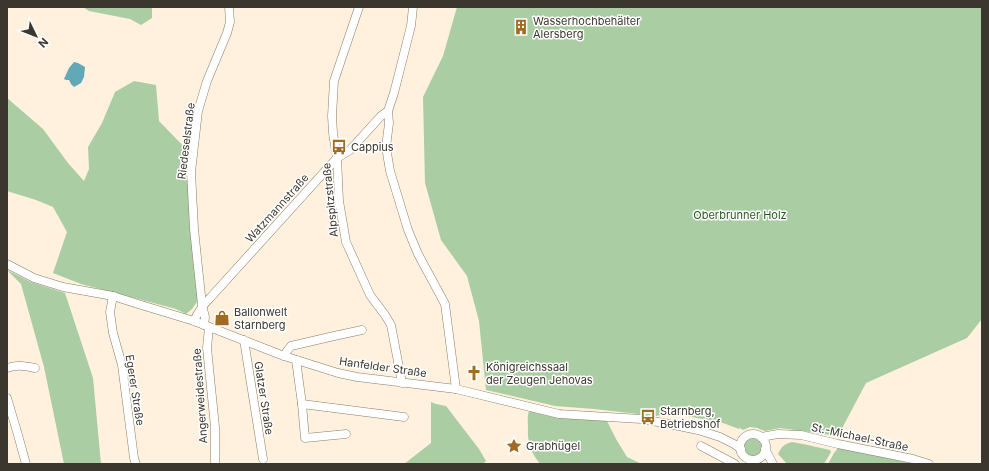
<svg xmlns="http://www.w3.org/2000/svg" width="989" height="471" font-family="Inter,sans-serif">
<style>
.green{fill:#aacda4}
.water{fill:#62a8b6}
.lines{fill:none;stroke-linecap:round;stroke-linejoin:round}
.minor-casing{stroke:#887c69;stroke-width:9}
.minor{stroke:#fff;stroke-width:8}
.labels{text-anchor:middle;stroke-width:3;stroke-linejoin:round;paint-order:stroke}
.poi-label{font-size:11px;fill:#3b362e;stroke:#fff;text-anchor:start}
.street-label{font-size:11px;fill:#3b362e;stroke:#fff}
.park-label{font-size:11px;fill:#27591f;stroke:#fff}
</style>
<rect width="100%" height="100%" fill="#fff1dd"/>
<g class="green">
<polygon points="83,7 152,7 152,18 141,25 130,19 89,11"/>
<polygon points="457,7 982,7 982,319 967,338 866,383 838,436 780,428 765,431 757,428 750,427 743,430 740,428 739,429 723,423 671,413 656,416 594,409 555,406 486,390 479,321 467,276 441,240 425,183 423,97 443,56"/>
<polygon points="134,81 156,85 159,121 188,151 194,152 201,296 192,309 186,314 176,309 81,284 53,273 67,232 53,207 36,200 7,191 7,98 43,129 68,163 84,181 89,169 88,147 102,123 115,92"/>
<polygon points="7,270 31,282 65,293 93,378 101,464 64,464 44,367 21,284"/>
<polygon points="431,402 436,404 446,406 479,449 486,461 483,464 404,464 431,443"/>
<path d="M529,411L559,418L607,421L616,439L627,457L642,464H540C531,453 527,442 528,428C528,422 527,417 529,411Z"/>
<circle cx="753" cy="447" r="9"/>
<path d="M792,442L803,444L830,450L831,452L824,464H787L778,454C781,447 784,444 792,442Z"/>
<polygon points="839,447 913,464 828,464 834,453"/>
</g>
<polygon class="water" points="74,62 78,63 85,67 84,77 81,83 74,87 71,84 69,80 66,80 64,79 69,68"/>
<g class="lines">
<defs>
<g id="minor">
<polyline points="359,7 334,81 332,116 333,133 337,158 339,201 346,242 370,295 385,315 391,325 402,383"/>
<polyline points="413,7 411,26 394,93 388,111 389,123 386,147 390,171 408,230 418,254 445,304 448,327 456,389"/>
<polyline points="7,264 34,278 63,287 113,296 138,304 194,321 284,356 338,373 357,377 456,389 559,414 641,419 669,424 698,430 720,437 734,444 741,449"/>
<polyline points="113,296 110,312 113,333 122,365 134,458 136,464"/>
<path d="M194,321C198,312 203,305 210,298L337,158L350,150L381,116L388,111"/>
<polyline points="204,325 205,317 202,305 194,229 191,172 198,111 207,81 227,33 230,22 229,7"/>
<polyline points="209,327 207,348 215,427 215,464"/>
<polyline points="244,340 263,459"/>
<polyline points="284,356 287,351 291,346 334,336 362,330"/>
<polyline points="296,360 302,404 404,417"/>
<path d="M7,368C18,364 24,366 35,368"/>
<polyline points="7,398 18,435 26,464"/>
<polyline points="302,404 305,438 346,434"/>
<circle cx="753" cy="447" r="13"/>
<polyline points="761,437 778,434 801,435 838,444 913,459 929,464"/>
<polyline points="701,446 735,464"/>
<polyline points="765,449 773,464"/>
</g>
</defs>
<use href="#minor" class="minor-casing"/>
<use href="#minor" class="minor"/>
</g>
<defs>
<symbol id="building-bare" viewBox="-9 -9 18 18"><path d="M-4-6H4V6H1V3H-1V6H-4ZM-2.5-4.3h1.7v1.8h-1.7ZM.8-4.3h1.7v1.8H.8ZM-2.5-1h1.7V.8h-1.7ZM.8-1h1.7V.8H.8Z" fill="#a06c24" stroke="#fff" stroke-width="2.5" paint-order="stroke"/></symbol>
<symbol id="bus-bare" viewBox="-9 -9 18 18"><path d="M-5-6H5V4H4V6H2V4H-2V6H-4V4H-5ZM-3.5-4V0h7V-4ZM-3.5 1.2v1.5H-2V1.2ZM2 1.2v1.5H3.5V1.2Z" fill="#a06c24" stroke="#fff" stroke-width="2.5" paint-order="stroke"/></symbol>
<symbol id="shop-bare" viewBox="-9 -9 18 18"><path d="M-5-2.5h2.3a2.7 3.5 0 0 1 5.4 0H5L5.5 6h-11ZM-1.5-2.5h3a1.5 2.3 0 0 0-3 0Z" fill="#a06c24" stroke="#fff" stroke-width="2.5" paint-order="stroke"/></symbol>
<symbol id="church-bare" viewBox="-9 -9 18 18"><path d="M-1.2-6h2.4v3.5h3.3v2.4h-3.3V6h-2.4V-.1h-3.3v-2.4h3.3Z" fill="#a06c24" stroke="#fff" stroke-width="2.5" paint-order="stroke"/></symbol>
<symbol id="sight-bare" viewBox="-9 -9 18 18"><path d="M0-6L1.8-2.2L6-1.7L2.9 1.2L3.7 5.4L0 3.3L-3.7 5.4L-2.9 1.2L-6-1.7L-1.8-2.2Z" fill="#a06c24" stroke="#fff" stroke-width="2.5" paint-order="stroke"/></symbol>
</defs>
<g fill-rule="evenodd">
<use href="#building-bare" x="510" y="16" width="22" height="22"/>
<use href="#bus-bare" x="328" y="136" width="22" height="22"/>
<use href="#shop-bare" x="211" y="307" width="22" height="22"/>
<use href="#church-bare" x="463" y="362" width="22" height="22"/>
<use href="#bus-bare" x="637" y="406" width="22" height="22"/>
<use href="#sight-bare" x="503" y="435" width="22" height="22"/>
</g>
<g class="labels">
<g class="poi-label">
<text x="533" y="25">Wasserhochbehälter<tspan x="533" dy="13">Alersberg</tspan></text>
<text x="351" y="151">Cappius</text>
<text x="234" y="316">Ballonwelt<tspan x="234" dy="13">Starnberg</tspan></text>
<text x="486" y="371">Königreichssaal<tspan x="486" dy="13">der Zeugen Jehovas</tspan></text>
<text x="660" y="415">Starnberg,<tspan x="660" dy="13">Betriebshof</tspan></text>
<text x="526" y="450">Grabhügel</text>
</g>
<g class="street-label">
<text transform="translate(186 141) rotate(-83)" y="4">Riedeselstraße</text>
<text transform="translate(330 200) rotate(-96)" y="4">Alpspitzstraße</text>
<text transform="translate(277 208) rotate(-48)" y="4">Watzmannstraße</text>
<text transform="translate(383 367) rotate(8)" y="4">Hanfelder Straße</text>
<text transform="translate(135 390) rotate(81)" y="4">Egerer Straße</text>
<text transform="translate(200 396) rotate(-94)" y="4">Angerweidestraße</text>
<text transform="translate(264 398) rotate(81)" y="4">Glatzer Straße</text>
<text transform="translate(860 437) rotate(12)" y="4">St.-Michael-Straße</text>
</g>
<g class="park-label">
<text x="740" y="219">Oberbrunner Holz</text>
</g>
</g>
<rect width="989" height="471" fill="none" stroke="#3b362e" stroke-width="16"/>
<g transform="translate(36 36) rotate(133)" stroke="#ffffff" stroke-width="3" paint-order="stroke">
<path d="M0-3L7 15L0 10L-7 15Z" fill="#3b362e"/>
<text y="-6" font-size="11" font-weight="bold" text-anchor="middle" fill="#3b362e">N</text>
</g>
</svg>
